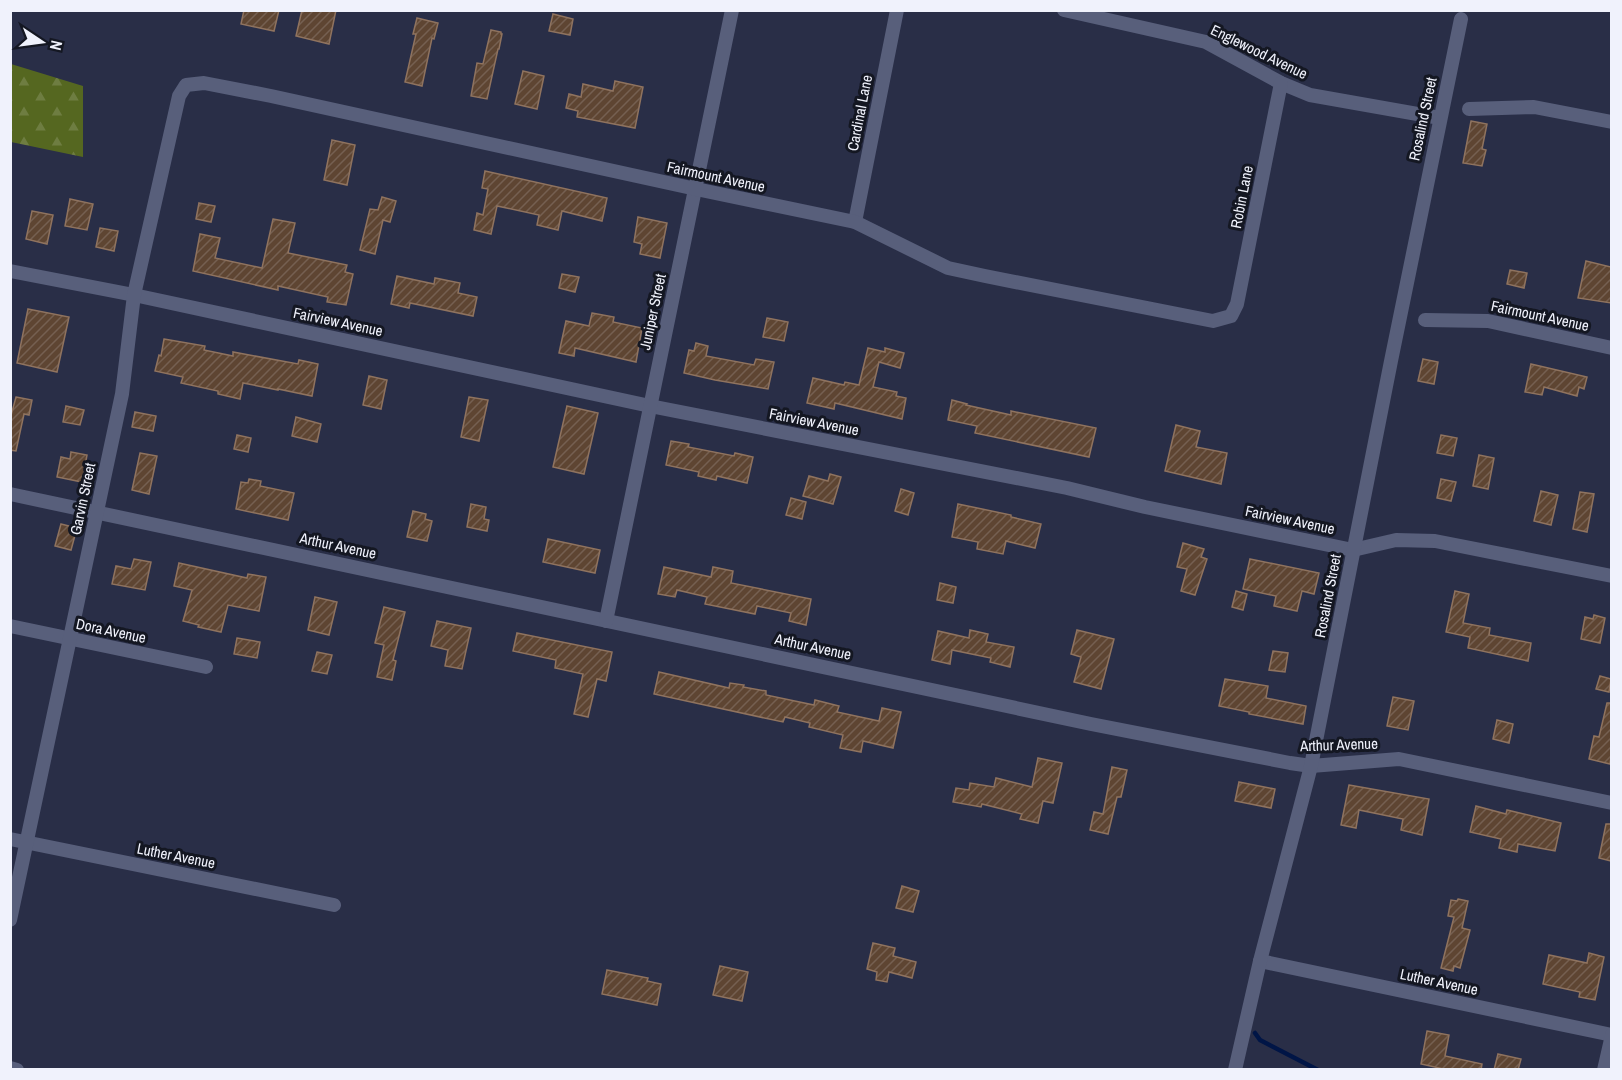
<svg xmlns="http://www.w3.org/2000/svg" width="1622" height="1080" font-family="'Archivo Narrow',sans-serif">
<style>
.forest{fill:url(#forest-firs)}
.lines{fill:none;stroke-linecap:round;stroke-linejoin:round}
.stream{stroke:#001546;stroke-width:4.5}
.building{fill:url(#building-hatch);stroke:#8f735f;stroke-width:1.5}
.street{stroke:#585f7b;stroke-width:14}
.labels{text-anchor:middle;stroke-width:6;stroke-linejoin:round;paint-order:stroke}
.street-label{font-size:15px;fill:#f0f2fc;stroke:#141722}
</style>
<defs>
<pattern id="forest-firs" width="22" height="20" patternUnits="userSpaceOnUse" patternTransform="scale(1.5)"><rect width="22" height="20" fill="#556720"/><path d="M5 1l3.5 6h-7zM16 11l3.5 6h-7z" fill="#6e7d41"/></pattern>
<pattern id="building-hatch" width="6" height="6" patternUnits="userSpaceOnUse" patternTransform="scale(1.5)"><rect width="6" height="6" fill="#5e4532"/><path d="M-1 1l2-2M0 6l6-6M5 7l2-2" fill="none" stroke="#756051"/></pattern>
</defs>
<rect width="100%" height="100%" fill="#292e47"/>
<polygon class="forest" points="11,64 83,86 83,157 11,142"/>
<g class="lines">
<polyline class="stream" points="1255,1033 1260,1040 1318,1070"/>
</g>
<g class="building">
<polygon points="244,10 279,10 274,31 241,24"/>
<polygon points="302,10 336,10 329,44 296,36"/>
<polygon points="553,14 573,19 570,35 549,31"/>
<polygon points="417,18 438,23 434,39 432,38 422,86 405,82 416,34 413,34"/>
<polygon points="491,30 501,32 501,34 502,34 499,49 498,49 487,99 471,96 477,63 483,64"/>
<polygon points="523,71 544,76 537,109 515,104"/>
<polygon points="615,81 643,87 635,128 577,117 578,111 566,108 569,94 581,97 583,84 613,91"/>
<polygon points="1471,121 1487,124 1482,149 1486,150 1482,166 1463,163"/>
<polygon points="332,140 355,145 347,185 324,180"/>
<polygon points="485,171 607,198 602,221 562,211 558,230 537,225 539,215 497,206 491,234 474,230 477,213 483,215 488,189 482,188"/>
<polygon points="382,197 396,201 390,222 383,220 375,254 360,250 370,209 378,210"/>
<polygon points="70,199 93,204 87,230 65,226"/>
<polygon points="199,203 215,206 211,222 196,219"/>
<polygon points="32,211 53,215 47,244 26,239"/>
<polygon points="638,217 667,223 660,258 640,254 642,244 634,242"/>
<polygon points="273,219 295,223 288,253 347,265 345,272 353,274 346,305 327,302 328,297 278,286 278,290 193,271 200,234 220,238 215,258 262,268"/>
<polygon points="100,228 118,231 114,251 96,247"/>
<polygon points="1586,261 1611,267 1611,303 1578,298"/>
<polygon points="1510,270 1527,273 1524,288 1507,284"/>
<polygon points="562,274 579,277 575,292 559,288"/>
<polygon points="397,276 434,284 435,278 460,283 458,293 477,297 473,316 410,303 409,308 391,304"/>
<polygon points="28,309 69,317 57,372 17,363"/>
<polygon points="592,313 614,317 613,322 642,328 636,362 575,348 574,356 559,353 566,321 589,326"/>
<polygon points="767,318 788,322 784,341 763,337"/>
<polygon points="164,339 205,346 204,350 233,356 233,352 298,364 299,360 318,364 312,396 278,389 278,390 243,383 240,399 218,394 218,391 181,383 183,377 155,371 159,355 161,356"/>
<polygon points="696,343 708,346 706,356 754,365 756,359 774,362 768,389 715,380 684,373 689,350 694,351"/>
<polygon points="868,348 885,352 885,348 904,353 900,368 879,362 873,387 897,392 896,396 906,398 902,419 835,403 834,409 807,403 813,378 844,385 845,382 859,385"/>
<polygon points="1423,359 1438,362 1434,384 1418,381"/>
<polygon points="1531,364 1587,377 1584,389 1579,387 1577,396 1544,387 1542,395 1525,392"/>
<polygon points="369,376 387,380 381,409 363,405"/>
<polygon points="16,397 32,400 29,415 24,414 16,451 10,450 10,419"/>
<polygon points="469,397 488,400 479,441 461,437"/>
<polygon points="952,400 967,404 966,405 1011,415 1011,411 1096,428 1089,457 975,433 977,426 948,420"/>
<polygon points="66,406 84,410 80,425 63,422"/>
<polygon points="567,406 598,413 584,474 553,467"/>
<polygon points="135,412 156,416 153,431 132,427"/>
<polygon points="296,417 321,424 317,442 292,436"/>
<polygon points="1176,425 1200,431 1196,447 1227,453 1221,484 1165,471"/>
<polygon points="237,435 251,438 248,452 234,449"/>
<polygon points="1441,435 1457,438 1453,456 1437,453"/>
<polygon points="671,441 689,444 688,447 734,456 735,453 753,457 747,483 717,476 716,480 698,476 699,472 666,465"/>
<polygon points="71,452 87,455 82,482 57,477 61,457 70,459"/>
<polygon points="140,453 157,456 149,494 132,490"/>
<polygon points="1479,455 1494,458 1488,489 1473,486"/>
<polygon points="830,474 841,477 833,504 803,496 809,476 828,481"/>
<polygon points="249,479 261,481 260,486 294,493 288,520 236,509 241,482 248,483"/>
<polygon points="1441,479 1456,482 1451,501 1437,498"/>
<polygon points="901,489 914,493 908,515 895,511"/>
<polygon points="1541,491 1558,495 1551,525 1534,521"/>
<polygon points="1580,492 1594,494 1587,532 1573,529"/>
<polygon points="791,498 806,502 802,519 786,515"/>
<polygon points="471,504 486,507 484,519 489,520 487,531 467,527"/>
<polygon points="958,504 1011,515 1011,517 1041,524 1035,548 1006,541 1003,554 977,549 978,542 952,537"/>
<polygon points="413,511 426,514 425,519 432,521 427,541 407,537"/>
<polygon points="61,524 77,528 71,550 55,546"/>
<polygon points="548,539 600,550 595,573 543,562"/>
<polygon points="1183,543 1204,549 1201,557 1207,559 1195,595 1181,591 1187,569 1177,567"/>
<polygon points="134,559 151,562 145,590 112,584 116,566 131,569"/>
<polygon points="1250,559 1319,573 1314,594 1302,591 1297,611 1274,606 1276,596 1243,589"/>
<polygon points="179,563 247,578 248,574 266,577 259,611 228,605 221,632 198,627 199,625 183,621 192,590 174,586"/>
<polygon points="664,567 711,577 713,567 733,571 731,583 811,599 806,625 789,621 791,613 757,606 755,614 705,604 707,597 677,590 675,597 658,594"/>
<polygon points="940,583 956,587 953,603 937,600"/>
<polygon points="1236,591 1247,594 1243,610 1232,607"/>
<polygon points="1455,591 1469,594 1463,623 1490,628 1489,635 1531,643 1528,661 1468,648 1470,637 1446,632"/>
<polygon points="315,597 337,602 329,635 308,630"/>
<polygon points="384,607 405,612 393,660 396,661 392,680 377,677 384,645 375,643"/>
<polygon points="1594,615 1605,618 1600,643 1581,639 1585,617 1593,619"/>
<polygon points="437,621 471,628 462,669 445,666 448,650 431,646"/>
<polygon points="970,630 988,634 986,642 1014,647 1010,667 990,662 991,658 952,650 950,664 932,660 938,631 969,638"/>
<polygon points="1077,630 1114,639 1101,689 1074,682 1081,657 1071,654"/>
<polygon points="517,633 612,652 606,681 597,679 588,717 574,714 583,674 555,668 556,660 513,651"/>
<polygon points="237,638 260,642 257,658 234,654"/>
<polygon points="1273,651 1288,653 1285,672 1269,670"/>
<polygon points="317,652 332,655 327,674 312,671"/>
<polygon points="659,672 729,688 730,683 744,685 743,687 766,691 766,695 814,705 815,700 839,706 837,712 879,721 882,708 901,712 893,748 863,741 861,752 840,748 843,735 809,727 810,723 785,717 783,722 654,694"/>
<polygon points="1600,676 1611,679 1609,692 1596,689"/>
<polygon points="1225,679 1268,686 1266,698 1306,706 1303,724 1249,714 1249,712 1219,706"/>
<polygon points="1393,697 1414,701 1408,730 1387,726"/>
<polygon points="1607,703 1611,703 1611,757 1610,764 1589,759 1594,736 1599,737"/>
<polygon points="1497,720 1513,724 1509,743 1493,739"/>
<polygon points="1038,758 1062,763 1053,803 1043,801 1038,823 1020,819 1022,814 982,804 981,807 953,802 956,788 969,790 970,783 994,787 996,778 1032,787"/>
<polygon points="1112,767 1127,770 1121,797 1117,797 1108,834 1090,830 1094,812 1103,814"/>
<polygon points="1239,782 1275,789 1271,808 1235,801"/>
<polygon points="1349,785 1429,799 1422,835 1401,830 1403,819 1359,810 1356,828 1341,825"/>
<polygon points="1476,806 1506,814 1507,810 1561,823 1555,851 1518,844 1517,852 1499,848 1501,839 1470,832"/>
<polygon points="1606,824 1611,824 1611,861 1599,858"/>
<polygon points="902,886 919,891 913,912 896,908"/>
<polygon points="1458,899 1468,901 1462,928 1470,930 1460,968 1454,966 1453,971 1441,968 1454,917 1448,916 1451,900 1457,901"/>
<polygon points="873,943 895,948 893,956 916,962 912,978 889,972 887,982 876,980 877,972 867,969"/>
<polygon points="1589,953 1604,957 1595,1000 1579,997 1580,992 1543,984 1549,955 1587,963"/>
<polygon points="720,966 748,972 742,1001 713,995"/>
<polygon points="607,970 648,978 647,981 661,984 657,1005 602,994"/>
<polygon points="1427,1031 1449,1035 1445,1056 1482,1064 1481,1070 1448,1070 1421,1064"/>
<polygon points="1498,1054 1521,1059 1518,1070 1494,1070"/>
</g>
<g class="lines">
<g class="street">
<polyline points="1064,10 1206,42 1281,83 1310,95 1440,118"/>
<polyline points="1469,109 1534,107 1612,122"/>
<polyline points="855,222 897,10"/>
<polyline points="10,271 134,295 650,406 1067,488 1145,507 1353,550 1396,540 1435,541 1612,576"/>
<polyline points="1425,320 1488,321 1612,348"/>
<polyline points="10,494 1091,724 1290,763 1311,766 1399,759 1612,803"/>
<polyline points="606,621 732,10"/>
<polyline points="10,626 206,667"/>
<polyline points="10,839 334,905"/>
<polyline points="10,920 122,394 134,295 179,96 186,85 204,83 271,96 696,189 855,222 948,268 985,276 1213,321 1231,316 1237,304 1281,83"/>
<polyline points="1260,961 1612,1035"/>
<polyline points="10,1068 17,1070"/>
<polyline points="1235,1070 1260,961 1311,766 1391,361 1461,19"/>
<polyline points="1604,1070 1612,1035"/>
</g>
</g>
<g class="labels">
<g class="street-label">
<text transform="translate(1259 52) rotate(26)" y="5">Englewood Avenue</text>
<text transform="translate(860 113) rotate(-79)" y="5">Cardinal Lane</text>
<text transform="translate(1423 119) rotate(-78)" y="5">Rosalind Street</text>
<text transform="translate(716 177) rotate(12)" y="5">Fairmount Avenue</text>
<text transform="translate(1242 197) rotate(-79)" y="5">Robin Lane</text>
<text transform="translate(653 312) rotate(-78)" y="5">Juniper Street</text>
<text transform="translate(1540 316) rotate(12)" y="5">Fairmount Avenue</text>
<text transform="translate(338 322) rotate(12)" y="5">Fairview Avenue</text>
<text transform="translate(814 422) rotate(11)" y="5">Fairview Avenue</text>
<text transform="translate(83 499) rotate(-78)" y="5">Garvin Street</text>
<text transform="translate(1290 520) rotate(12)" y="5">Fairview Avenue</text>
<text transform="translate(338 546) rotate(12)" y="5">Arthur Avenue</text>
<text transform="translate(1328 596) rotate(-79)" y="5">Rosalind Street</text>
<text transform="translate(111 631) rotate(12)" y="5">Dora Avenue</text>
<text transform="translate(813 647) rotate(12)" y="5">Arthur Avenue</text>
<text transform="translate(1339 745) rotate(-2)" y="5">Arthur Avenue</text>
<text transform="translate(176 856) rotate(11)" y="5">Luther Avenue</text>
<text transform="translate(1439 982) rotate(12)" y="5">Luther Avenue</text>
</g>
</g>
<rect width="1622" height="1080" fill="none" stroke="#f0f2fc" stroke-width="24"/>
<g transform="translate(42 42) rotate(103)" stroke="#141722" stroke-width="4.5" paint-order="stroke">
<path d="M0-4.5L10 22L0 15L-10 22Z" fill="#f0f2fc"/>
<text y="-9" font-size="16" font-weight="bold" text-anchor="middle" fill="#f0f2fc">N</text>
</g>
</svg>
